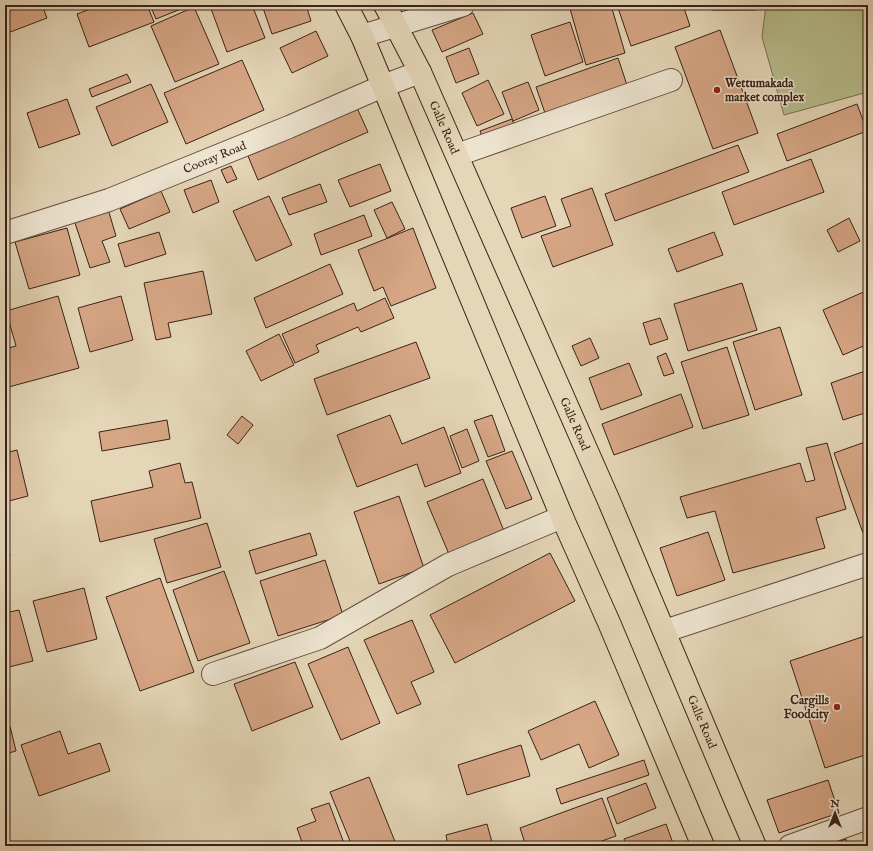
<svg xmlns="http://www.w3.org/2000/svg" width="873" height="851" font-family="'IM FELL English',serif">
<style>
.green{fill:#b8bd8c;stroke:#797052}
.building{fill:#d6a685;stroke:#3a2219}
.lines{fill:none;stroke-linecap:round;stroke-linejoin:round}
.minor-casing{stroke:#644f40;stroke-width:24}
.highway-casing{stroke:#3a2219;stroke-width:24}
.minor{stroke:#ede4d0;stroke-width:22}
.highway{stroke:#e4d6b7;stroke-width:22}
.poi-dot{fill:#8f2418;stroke:#ede4d0;stroke-width:1.5}
.labels{text-anchor:middle;stroke-width:3;stroke-linejoin:round;paint-order:stroke}
.poi-label{font-size:12px;font-weight:bold;fill:#3a2219;stroke:#ede4d0;text-anchor:start}
.street-label{font-size:12px;fill:#3a2219;stroke:#ede4d0}
</style>
<rect width="100%" height="100%" fill="#e4d6b7"/>
<filter id="stains"><feTurbulence type="fractalNoise" baseFrequency=".005" numOctaves="4"/><feColorMatrix values="0 0 0 0 .2 0 0 0 0 .09 0 0 0 0 .02 0 0 0 .5 -.17"/></filter>
<radialGradient id="worn" r=".72"><stop offset=".6" stop-color="#630" stop-opacity="0"/><stop offset="1" stop-color="#630" stop-opacity=".3"/></radialGradient>
<polygon class="green" points="766,5 868,5 868,92 784,115 762,37"/>
<g class="building">
<polygon points="15,5 42,5 47,18 5,34 5,9"/>
<polygon points="101,5 147,5 154,22 89,47 77,14"/>
<polygon points="150,5 191,5 156,19"/>
<polygon points="213,5 252,5 265,38 227,52 210,6"/>
<polygon points="262,5 306,5 311,21 272,34"/>
<polygon points="569,5 611,5 625,53 586,65"/>
<polygon points="617,5 683,5 690,26 631,46"/>
<rect x="712" y="5" width="44" height="5"/>
<polygon points="194,7 219,64 175,82 151,26"/>
<polygon points="473,13 483,34 442,52 432,30"/>
<polygon points="570,22 583,62 545,76 531,35"/>
<polygon points="720,30 758,133 713,149 675,47"/>
<polygon points="316,31 328,56 292,73 280,48"/>
<polygon points="469,48 479,74 456,83 446,57"/>
<polygon points="618,58 629,91 547,119 536,87"/>
<polygon points="242,60 264,110 186,144 164,93"/>
<polygon points="127,74 131,82 92,97 89,89"/>
<polygon points="488,80 504,114 477,126 462,93"/>
<polygon points="528,82 539,110 513,121 502,92"/>
<polygon points="151,84 168,122 112,146 96,107"/>
<polygon points="67,99 80,134 39,148 27,113"/>
<polygon points="857,104 867,131 787,161 777,134"/>
<polygon points="357,108 368,132 258,180 248,156"/>
<polygon points="512,119 517,132 485,144 480,131"/>
<polygon points="738,145 749,172 615,221 605,194"/>
<polygon points="811,159 824,192 734,225 722,192"/>
<polygon points="380,164 391,191 350,207 338,180"/>
<polygon points="231,166 237,179 227,183 221,170"/>
<polygon points="211,180 219,202 193,213 184,190"/>
<polygon points="320,184 327,202 289,215 282,198"/>
<polygon points="592,188 613,245 553,267 541,236 571,226 561,199"/>
<polygon points="161,191 170,212 129,229 120,209"/>
<polygon points="269,196 292,245 256,261 233,211"/>
<polygon points="545,196 556,226 522,238 511,208"/>
<polygon points="392,202 405,229 387,238 374,210"/>
<polygon points="108,209 116,236 102,241 110,262 90,268 74,220"/>
<polygon points="364,215 372,236 321,255 314,234"/>
<polygon points="849,218 860,241 838,252 827,230"/>
<polygon points="67,228 80,275 29,289 15,242"/>
<polygon points="413,228 436,288 391,306 383,287 374,291 358,250"/>
<polygon points="159,232 166,254 125,267 118,244"/>
<polygon points="714,232 723,255 677,272 668,249"/>
<polygon points="330,264 343,294 266,328 254,298"/>
<polygon points="203,271 212,314 168,323 171,337 156,340 144,283"/>
<polygon points="742,283 757,330 688,351 674,304"/>
<polygon points="868,290 868,344 843,355 823,310"/>
<polygon points="58,296 79,368 5,388 5,349 16,346 6,311"/>
<polygon points="121,296 133,340 90,352 78,308"/>
<polygon points="385,298 394,318 361,332 358,327 316,345 319,352 295,363 282,334 354,303 357,311"/>
<polygon points="660,318 668,339 650,345 643,323"/>
<polygon points="780,327 802,395 755,410 733,342"/>
<polygon points="279,334 294,365 261,381 246,351"/>
<polygon points="590,338 599,358 581,366 572,346"/>
<polygon points="416,342 430,378 327,415 314,379"/>
<polygon points="727,347 749,415 703,429 681,362"/>
<polygon points="666,353 674,373 664,376 657,357"/>
<polygon points="629,363 642,395 601,410 589,378"/>
<polygon points="868,370 868,412 843,420 831,383"/>
<polygon points="681,394 693,427 614,455 602,424"/>
<polygon points="5,413 9,426 5,427"/>
<polygon points="390,415 402,444 444,427 461,473 425,487 417,464 357,487 337,435"/>
<polygon points="492,415 505,451 488,457 474,421"/>
<polygon points="242,416 253,425 238,444 227,435"/>
<polygon points="167,420 170,439 102,451 99,432"/>
<polygon points="467,429 479,461 462,468 450,436"/>
<polygon points="868,441 868,532 863,533 834,453"/>
<polygon points="827,443 846,509 816,518 825,548 733,573 715,511 687,518 680,497 800,463 806,482 815,480 806,448"/>
<polygon points="17,450 28,496 5,502 5,453"/>
<polygon points="512,451 532,499 506,509 486,461"/>
<polygon points="180,463 185,483 192,482 201,518 100,542 91,501 153,487 149,471"/>
<polygon points="483,479 506,536 451,559 427,502"/>
<polygon points="399,496 424,568 379,584 354,512"/>
<polygon points="207,523 221,567 167,583 154,539"/>
<polygon points="708,532 725,580 677,596 660,548"/>
<polygon points="5,533 10,556 5,557"/>
<polygon points="310,533 317,555 256,574 249,551"/>
<polygon points="550,553 575,601 455,663 430,615"/>
<polygon points="325,560 343,615 278,636 260,581"/>
<polygon points="224,571 250,643 198,661 173,590"/>
<polygon points="160,578 194,672 140,691 106,597"/>
<polygon points="84,588 97,639 47,652 33,601"/>
<polygon points="19,610 33,661 5,668 5,613"/>
<polygon points="412,620 434,672 411,682 421,704 397,714 364,640"/>
<polygon points="868,635 868,754 825,768 790,661"/>
<polygon points="348,647 380,723 341,740 308,664"/>
<polygon points="295,662 313,707 252,731 234,684"/>
<polygon points="5,691 10,713 5,714"/>
<polygon points="595,701 619,755 589,768 579,744 541,760 528,731"/>
<polygon points="10,726 16,751 5,754 5,728"/>
<polygon points="60,731 68,754 100,743 110,771 39,796 21,745"/>
<polygon points="521,745 530,776 467,795 458,765"/>
<polygon points="644,760 649,775 561,804 556,789"/>
<polygon points="369,777 396,844 391,846 352,846 330,792"/>
<polygon points="828,780 839,813 779,833 767,800"/>
<polygon points="646,783 656,808 617,824 607,798"/>
<polygon points="602,798 616,836 588,846 526,846 520,828"/>
<polygon points="329,803 345,846 300,846 303,845 297,828 316,821 311,809"/>
<polygon points="487,824 493,846 448,846 446,835"/>
<polygon points="666,824 674,846 626,846 624,839"/>
<polygon points="846,839 848,846 824,846"/>
</g>
<g class="lines">
<defs>
<g id="minor">
<polyline points="362,36 463,5"/>
<polyline points="457,155 671,80"/>
<path id="s1" d="M5,233L109,200L289,127L383,86L420,72"/>
<polyline points="665,631 868,564"/>
<polyline points="213,674 320,638 448,565 562,517"/>
<polyline points="790,846 868,818"/>
</g>
<g id="highway">
<polyline points="346,5 362,36 383,86 562,517 610,625 703,846"/>
<path id="s2" d="M385,5L420,72L609,501L736,802L755,846"/>
</g>
</defs>
<use href="#minor" class="minor-casing"/>
<use href="#highway" class="highway-casing"/>
<use href="#minor" class="minor"/>
<use href="#highway" class="highway"/>
</g>
<g class="poi-dot">
<circle cx="717" cy="90" r="4"/>
<circle cx="837" cy="707" r="4"/>
</g>
<g class="labels">
<g class="poi-label">
<text x="725" y="87">Wettumakada<tspan x="725" dy="14">market complex</tspan></text>
<text x="829" y="704" text-anchor="end">Cargills<tspan x="829" dy="14">Foodcity</tspan></text>
</g>
<g class="street-label">
<text dy="4" stroke="none"><textPath href="#s2" startOffset="136">Galle Road</textPath></text>
<text dy="4" stroke="none"><textPath href="#s1" startOffset="223">Cooray Road</textPath></text>
<text dy="4" stroke="none"><textPath href="#s2" startOffset="460">Galle Road</textPath></text>
<text dy="4" stroke="none"><textPath href="#s2" startOffset="784">Galle Road</textPath></text>
</g>
</g>
<rect width="873" height="851" fill="none" stroke="#e4d6b7" stroke-width="20"/>
<rect x="6" y="6" width="861" height="839" fill="none" stroke="#3a2219" stroke-width="2"/>
<rect x="10" y="10" width="853" height="831" fill="none" stroke="#3a2219"/>
<g transform="translate(835 813)" stroke="#ede4d0" stroke-width="3" paint-order="stroke">
<path d="M0-3L7 15L0 10L-7 15Z" fill="#3a2219"/>
<text y="-6" font-size="11" font-weight="bold" text-anchor="middle" fill="#3a2219">N</text>
</g>
<rect width="100%" height="100%" filter="url(#stains)"/>
<rect width="100%" height="100%" fill="url(#worn)"/>
</svg>
